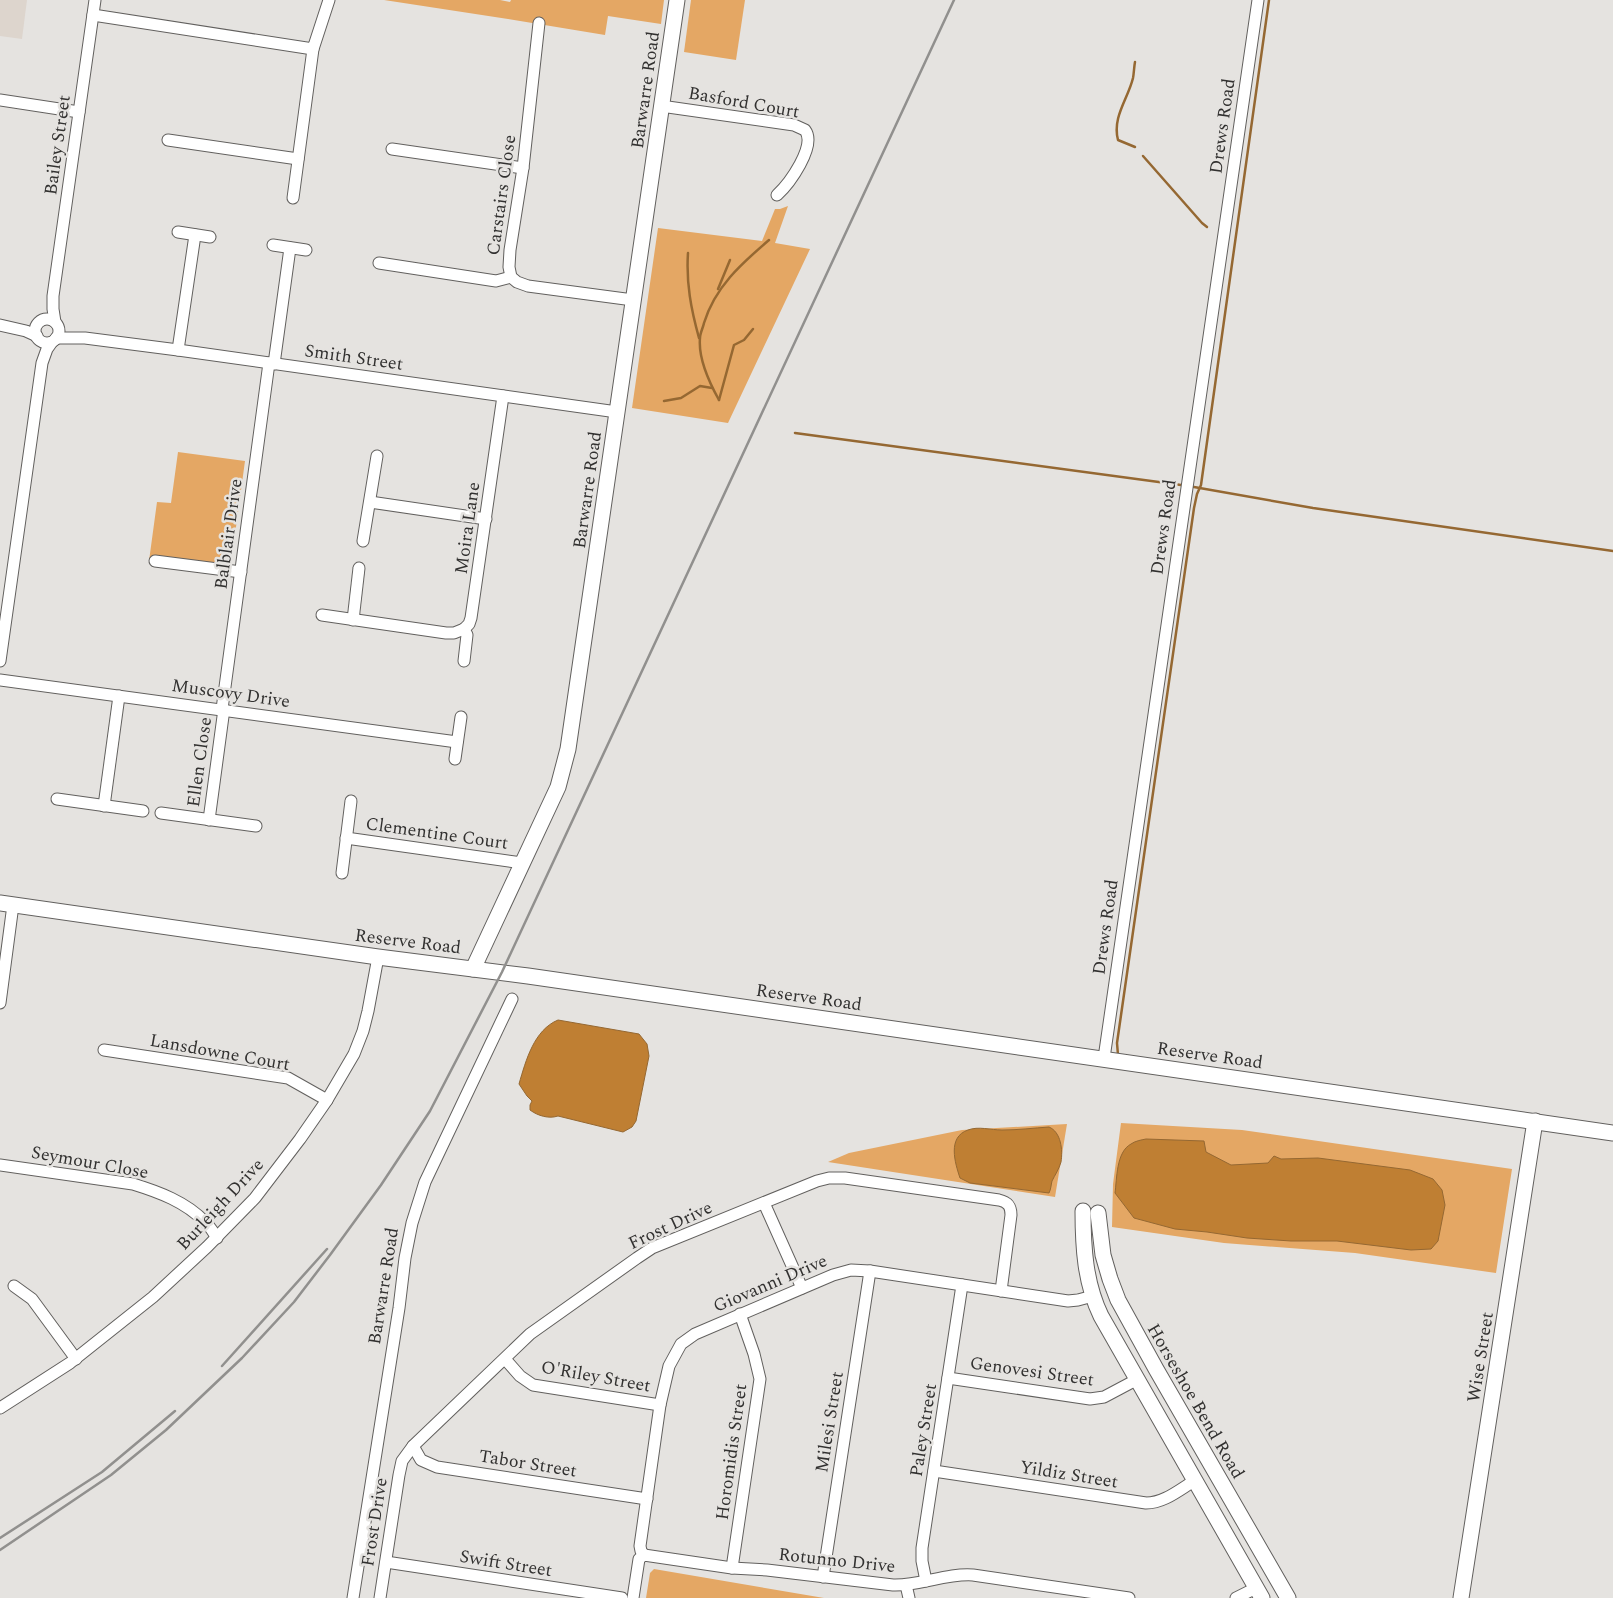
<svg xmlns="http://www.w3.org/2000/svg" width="1613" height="1598" font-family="Spectral,serif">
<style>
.built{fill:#ddd5cd}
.green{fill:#e4a764}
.water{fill:#bf7f33;stroke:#956832}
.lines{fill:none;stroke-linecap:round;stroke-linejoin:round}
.stream{stroke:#956832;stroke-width:2.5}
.street-casing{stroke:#62605e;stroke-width:13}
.secondary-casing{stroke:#62605e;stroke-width:17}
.street{stroke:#fff;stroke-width:11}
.secondary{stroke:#fff;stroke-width:15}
.rail{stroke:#91908e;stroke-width:2.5}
.labels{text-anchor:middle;stroke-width:5;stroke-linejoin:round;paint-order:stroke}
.street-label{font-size:18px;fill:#323130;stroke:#e5e3e0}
</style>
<rect width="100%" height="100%" fill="#e5e3e0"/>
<polygon class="built" points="0,0 27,0 22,39 0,36"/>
<g class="green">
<polygon points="384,0 500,0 510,2 511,0 664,0 661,24 608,16 605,35 508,19"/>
<polygon points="691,0 745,0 736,60 684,52"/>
<polygon points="788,206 775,243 810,249 728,423 632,408 658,228 762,241 775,209 780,209"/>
<polygon points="178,452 245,461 230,571 149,561 157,502 171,503"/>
<polygon points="1121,1123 1242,1130 1512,1169 1496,1273 1355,1253 1224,1243 1112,1227 1113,1184"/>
<polygon points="1067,1124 1055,1197 828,1162 849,1153 962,1130"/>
<polygon points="654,1569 824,1598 646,1598 650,1573"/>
</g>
<g class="water">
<path d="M558,1020L639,1034L647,1044L649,1056L636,1121L632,1127L623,1132L558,1116C549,1119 538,1116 530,1110V1105L532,1101L527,1096L519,1084C526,1060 534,1030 558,1020Z"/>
<path d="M1049,1127C1061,1132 1063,1150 1061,1162C1059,1169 1055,1175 1052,1181C1051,1185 1051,1189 1049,1193L970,1183L960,1178C955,1163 947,1137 968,1130C978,1126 991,1130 1002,1130C1018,1130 1034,1128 1049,1127Z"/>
<path d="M1146,1139L1204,1141L1206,1152L1231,1165L1268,1163L1274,1156L1281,1159L1318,1158L1410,1170L1433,1179L1442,1190L1445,1205L1438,1241L1431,1249L1411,1250L1337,1241H1291L1247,1238L1207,1232L1175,1229L1134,1218L1115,1193C1117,1179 1116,1152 1131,1144C1135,1141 1141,1140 1146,1139Z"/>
</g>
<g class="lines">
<g class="stream">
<path d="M1135,62C1134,67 1134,73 1133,78C1128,99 1112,117 1118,140L1135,147"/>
<polyline points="1143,156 1202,223 1207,227"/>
<path d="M688,253C686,283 691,309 699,338"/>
<polyline points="718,289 730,260"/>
<path d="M719,400C709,382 698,359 700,338C700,333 703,328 704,323C715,287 741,264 769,240"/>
<polyline points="719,400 734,345 744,340 753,329"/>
<polyline points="664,401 681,398 700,386 712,388"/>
<polyline points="795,433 1181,485"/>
<polyline points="1194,487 1313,508 1613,551"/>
<polyline points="1118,1055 1117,1043 1194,508 1197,494 1201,485 1269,0"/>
</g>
<defs>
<g id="street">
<polyline points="93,15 313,49 329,0"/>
<polyline points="539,23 523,168 510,250 509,267 511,277 517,282 528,286 633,300"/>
<polyline points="0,100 79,112"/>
<path d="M661,106L794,125L805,130C817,146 789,184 777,195"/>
<polyline points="168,140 298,159"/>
<polyline points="392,149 523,168"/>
<polyline points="293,198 313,49"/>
<polyline points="178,232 210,237"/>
<polyline points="273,245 306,250"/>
<polyline points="379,263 496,281 511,277"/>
<circle cx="47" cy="331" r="12"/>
<polyline points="55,322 53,309 53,296 95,0"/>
<polyline points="0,325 26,331 37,336"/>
<polyline points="56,338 85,338 178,350 617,412"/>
<polyline points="178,350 195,235"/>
<polyline points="274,364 290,248"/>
<polyline points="370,502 486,519"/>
<polyline points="363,541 377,456"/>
<polyline points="155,561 241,572"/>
<polyline points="322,615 446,633 454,633 464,629"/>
<polyline points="353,620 359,568"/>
<polyline points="0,661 42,363 47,349 52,342"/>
<polyline points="464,661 467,635 464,629 469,624 471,618 503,396"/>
<polyline points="0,680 457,742"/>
<polyline points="222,709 269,363"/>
<polyline points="455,759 461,717"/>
<polyline points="57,799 143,811"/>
<polyline points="104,806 119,696"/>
<polyline points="161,813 256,826"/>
<polyline points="209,820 224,709"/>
<polyline points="346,838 522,863"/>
<polyline points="342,873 351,801"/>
<polyline points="0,1003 13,905"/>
<polyline points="104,1050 288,1078 327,1100"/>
<polyline points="1104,1058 1258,0"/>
<path d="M0,1165L133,1184C159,1192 186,1202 205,1222C210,1226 213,1232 217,1238"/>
<polyline points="764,1203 802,1288"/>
<polyline points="14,1286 32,1299 76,1359"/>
<polyline points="505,1359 520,1376 533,1385 660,1405"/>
<polyline points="948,1378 1090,1399 1104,1397 1136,1380"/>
<polyline points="0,1408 70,1363 153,1297 207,1247 255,1198 300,1139 327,1100 354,1054 363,1031 368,1011 378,957"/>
<polyline points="413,1446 421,1460 437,1467 647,1499"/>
<path d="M934,1471L1146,1503C1164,1503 1179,1490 1194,1481"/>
<polyline points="644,1555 641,1551 640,1546 660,1405 669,1366 681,1344 695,1334 833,1275 851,1270 870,1271 1068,1301 1078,1300 1093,1296"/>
<polyline points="386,1562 622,1598"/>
<polyline points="732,1568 760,1379 754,1354 740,1314"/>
<polyline points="823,1577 870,1271"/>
<polyline points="926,1581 922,1561 922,1548 962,1285"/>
<polyline points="906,1585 909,1598"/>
<polyline points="353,1598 399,1308 405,1258 412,1223 425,1182 512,999"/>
<path d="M380,1598L399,1475L402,1461L413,1446L530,1334L637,1258L652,1248L817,1181L829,1178H845L999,1200C1008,1202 1011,1206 1011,1215L1001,1291"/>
<path d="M633,1598L639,1559L644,1555L732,1568L767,1570L893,1585C920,1586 946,1573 973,1575L1129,1598"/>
<polyline points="1236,1598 1256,1588"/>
</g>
<g id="secondary">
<polyline points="0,903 378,957 528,976 1613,1133"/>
<polyline points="473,969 558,787 568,749 677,0"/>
<path d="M1083,1211C1083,1247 1085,1283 1101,1316L1262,1598"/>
<polyline points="1098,1213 1103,1255 1110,1279 1118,1300 1156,1369 1288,1598"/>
<polyline points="1461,1598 1535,1121"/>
</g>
</defs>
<use href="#street" class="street-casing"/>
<use href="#secondary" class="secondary-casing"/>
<use href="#street" class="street"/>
<use href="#secondary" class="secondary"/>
<g class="rail">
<polyline points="222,1366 327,1249"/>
<polyline points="0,1538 102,1472 175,1411"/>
<polyline points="0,1550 111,1475 166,1430 242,1358 294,1302 330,1255 381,1185 430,1111 502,972 954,0"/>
</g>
</g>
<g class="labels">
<g class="street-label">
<text transform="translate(645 90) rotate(-82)" y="6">Barwarre Road</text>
<text transform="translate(744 102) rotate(10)" y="6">Basford Court</text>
<text transform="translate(1222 126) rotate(-82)" y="6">Drews Road</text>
<text transform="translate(57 145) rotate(-82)" y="6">Bailey Street</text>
<text transform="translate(501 195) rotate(-82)" y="6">Carstairs Close</text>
<text transform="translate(354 357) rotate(8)" y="6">Smith Street</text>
<text transform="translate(587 490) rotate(-82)" y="6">Barwarre Road</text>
<text transform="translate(1163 527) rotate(-82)" y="6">Drews Road</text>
<text transform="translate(467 528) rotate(-82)" y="6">Moira Lane</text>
<text transform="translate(228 534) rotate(-82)" y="6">Balblair Drive</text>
<text transform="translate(231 693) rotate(8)" y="6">Muscovy Drive</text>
<text transform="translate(199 762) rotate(-82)" y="6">Ellen Close</text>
<text transform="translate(437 833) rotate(8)" y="6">Clementine Court</text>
<text transform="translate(1105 927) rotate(-82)" y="6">Drews Road</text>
<text transform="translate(408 941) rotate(7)" y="6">Reserve Road</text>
<text transform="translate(809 997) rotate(8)" y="6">Reserve Road</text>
<text transform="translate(220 1052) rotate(10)" y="6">Lansdowne Court</text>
<text transform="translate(1210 1055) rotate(8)" y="6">Reserve Road</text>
<text transform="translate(90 1162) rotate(10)" y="6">Seymour Close</text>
<text transform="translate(220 1204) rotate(-47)" y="6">Burleigh Drive</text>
<text transform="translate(670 1225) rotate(-25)" y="6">Frost Drive</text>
<text transform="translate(770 1283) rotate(-23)" y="6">Giovanni Drive</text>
<text transform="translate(383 1286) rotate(-81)" y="6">Barwarre Road</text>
<text transform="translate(1480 1357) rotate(-81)" y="6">Wise Street</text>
<text transform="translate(1032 1371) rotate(8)" y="6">Genovesi Street</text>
<text transform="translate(596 1376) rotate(10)" y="6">O'Riley Street</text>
<text transform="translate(1196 1401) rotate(60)" y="6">Horseshoe Bend Road</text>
<text transform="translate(829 1422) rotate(-81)" y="6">Milesi Street</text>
<text transform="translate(923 1430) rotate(-81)" y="6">Paley Street</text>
<text transform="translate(731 1452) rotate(-82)" y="6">Horomidis Street</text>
<text transform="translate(528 1463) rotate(9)" y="6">Tabor Street</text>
<text transform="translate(1069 1474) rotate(9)" y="6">Yildiz Street</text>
<text transform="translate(374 1522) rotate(-81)" y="6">Frost Drive</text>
<text transform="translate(837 1560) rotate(6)" y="6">Rotunno Drive</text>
<text transform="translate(506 1563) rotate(9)" y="6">Swift Street</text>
</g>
</g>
</svg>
